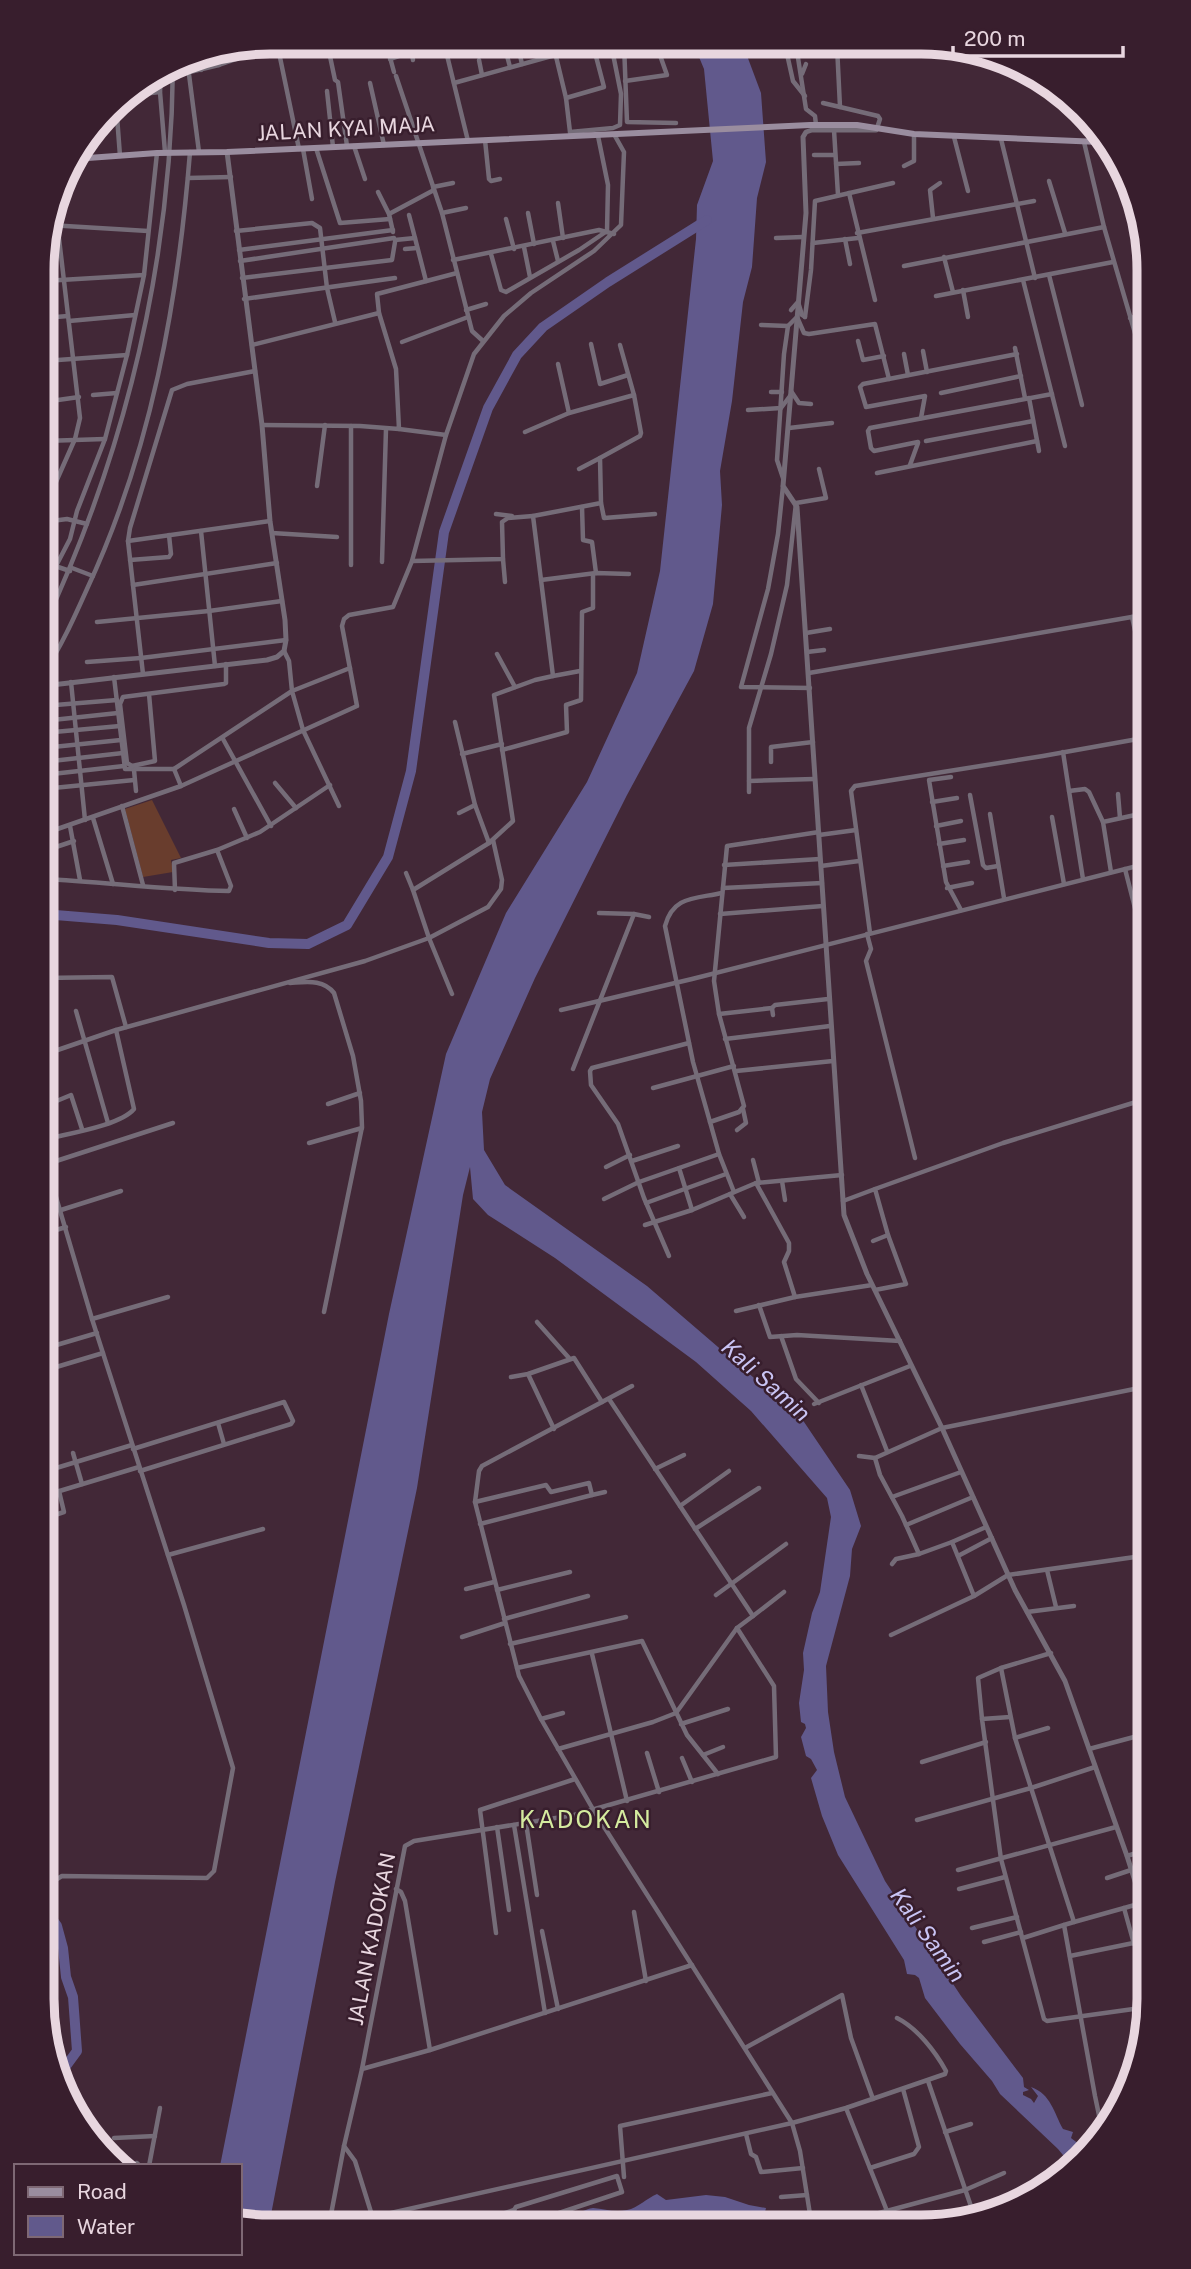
<svg xmlns="http://www.w3.org/2000/svg" width="1191" height="2269" font-family="'Public Sans',sans-serif">
<style>
.green{fill:#693d2d}
.water{fill:#61598c}
.lines{fill:none;stroke-linecap:round;stroke-linejoin:round}
.river{stroke:#61598c;stroke-width:10}
.minor{stroke:#756c78;stroke-width:4.5}
.tertiary{stroke:#756c78;stroke-width:5}
.secondary{stroke:#9a8d9f;stroke-width:6}
.labels{text-anchor:middle;stroke-width:5;stroke-linejoin:round;paint-order:stroke}
.street-label{font-size:21px;fill:#e8d6df;stroke:#381e2d}
.water-label{font-size:23px;font-style:italic;fill:#c9c4f4;stroke:#381e2d}
.quarter-label{font-size:24px;letter-spacing:2px;fill:#d5eb9f;stroke:#381e2d}
.rim{fill:none;stroke:#e8d6df;stroke-width:9}
</style>
<rect width="100%" height="100%" fill="#422837"/>
<polygon class="green" points="152,800 181,858 171,860 173,872 143,877 125,809"/>
<g class="water">
<path d="M694,45H743L761,93L766,162L757,198L752,267L743,302L732,401L720,471L722,505L713,604L694,671L627,795L535,978L490,1079L482,1112L484,1150L505,1185L647,1286L802,1419L850,1490L861,1526L852,1549L850,1576L826,1666L828,1712L834,1752L845,1797L885,1881L961,1996L1023,2078L1024,2087L1029,2090L1023,2092V2095L1031,2099L1034,2103L1038,2096L1031,2087C1051,2094 1054,2113 1063,2129L1073,2132L1071,2138L1088,2151L1072,2166L1058,2149L1000,2094L992,2081L960,2044L925,1998L919,1978L915,1975L907,1974L904,1960L838,1855L822,1816L811,1778L817,1770L811,1759L806,1756L801,1737L806,1728L805,1724L801,1722L799,1703L804,1670L803,1653L812,1613L820,1592L831,1517L827,1498L751,1411L696,1362L555,1258L488,1215L473,1199L470,1167L463,1195L417,1488L335,1882L269,2225H240V2166H220L389,1314L446,1054L506,913L587,782L637,673L660,571L696,239L697,205L713,161L704,69Z"/>
<path d="M657,2194L666,2200L706,2195L725,2197L749,2205L766,2208L764,2216L767,2222L780,2219L797,2227L743,2226L729,2220L716,2218L685,2226L621,2223L611,2226H553C557,2222 588,2208 593,2208C605,2209 615,2213 627,2210C638,2208 647,2198 657,2194Z"/>
</g>
<g class="lines">
<g class="river">
<polyline points="43,914 117,920 269,943 308,944 347,925 388,857 411,771 444,532 488,408 517,355 543,327 608,282 707,220"/>
<polyline points="42,1905 57,1926 63,1948 66,1977 73,1997 77,2051 58,2077"/>
</g>
<g class="minor">
<polyline points="327,42 335,80 338,82 347,146"/>
<polyline points="344,42 346,51"/>
<polyline points="277,43 299,149"/>
<polyline points="386,43 394,72"/>
<polyline points="410,43 413,60"/>
<polyline points="444,43 468,141"/>
<polyline points="553,44 566,98 570,132"/>
<polyline points="624,44 627,122 676,123"/>
<polyline points="785,45 793,81 805,96"/>
<polyline points="796,45 806,109 815,116 816,125"/>
<polyline points="239,48 241,57"/>
<polyline points="519,51 522,64"/>
<polyline points="218,52 219,65"/>
<polyline points="506,52 510,67"/>
<polyline points="201,56 201,70"/>
<polyline points="187,59 199,152"/>
<polyline points="390,59 436,43"/>
<polyline points="479,60 482,75"/>
<polyline points="161,73 160,92 165,152"/>
<polyline points="802,74 806,64"/>
<polyline points="173,76 219,65 285,42"/>
<polyline points="396,76 442,213 472,331 483,341"/>
<polyline points="625,81 667,75 656,44"/>
<polyline points="370,83 384,145"/>
<polyline points="454,83 595,44"/>
<polyline points="327,91 333,147"/>
<polyline points="125,96 160,92"/>
<polyline points="566,98 604,87 593,45"/>
<polyline points="116,103 120,156"/>
<polyline points="823,103 840,107 837,46"/>
<polyline points="840,107 878,116 880,119 877,128"/>
<polyline points="834,130 838,195"/>
<polyline points="570,132 613,128 620,125 621,94 611,44"/>
<polyline points="954,137 968,191"/>
<polyline points="1001,139 1035,278"/>
<polyline points="485,140 489,179 491,181 500,179"/>
<polyline points="1084,142 1104,227 1149,381"/>
<polyline points="354,146 365,179"/>
<polyline points="316,148 340,223 390,219"/>
<polyline points="303,149 312,199"/>
<polyline points="814,155 835,155"/>
<polyline points="836,164 859,163"/>
<polyline points="904,166 914,161 914,134"/>
<polyline points="188,178 231,177"/>
<polyline points="1049,181 1065,233"/>
<polyline points="433,187 453,183"/>
<polyline points="378,192 389,214 393,232"/>
<polyline points="849,193 875,300"/>
<polyline points="558,203 563,238"/>
<polyline points="442,213 466,208"/>
<polyline points="528,213 534,244"/>
<polyline points="389,214 434,190"/>
<polyline points="409,215 415,238"/>
<polyline points="933,218 930,190 940,183"/>
<polyline points="506,219 514,249"/>
<polyline points="49,225 148,231"/>
<polyline points="236,231 312,223 320,228 327,288 335,322"/>
<polyline points="857,233 1034,201"/>
<polyline points="776,238 803,237"/>
<polyline points="845,239 850,264"/>
<polyline points="395,240 415,238 426,281"/>
<polyline points="553,241 558,261"/>
<polyline points="813,243 858,238"/>
<polyline points="524,247 530,277"/>
<polyline points="405,249 417,248"/>
<polyline points="239,250 393,230"/>
<polyline points="491,254 501,290 506,292 579,250 607,231 608,185 598,136"/>
<polyline points="944,257 953,292"/>
<polyline points="453,260 599,230 614,234"/>
<polyline points="240,261 394,238"/>
<polyline points="904,266 1104,227"/>
<polyline points="1049,275 1082,405"/>
<polyline points="242,278 392,260 395,242"/>
<polyline points="1023,280 1065,446"/>
<polyline points="44,281 144,275"/>
<polyline points="963,290 968,317"/>
<polyline points="936,296 1113,262"/>
<polyline points="244,299 395,278"/>
<polyline points="466,310 486,304"/>
<polyline points="791,310 798,302 802,315 805,317"/>
<polyline points="805,317 811,270 815,201 893,183"/>
<polyline points="44,318 68,316"/>
<polyline points="1130,318 1149,314"/>
<polyline points="69,321 135,315"/>
<polyline points="761,325 788,326"/>
<polyline points="858,341 863,360 884,356"/>
<polyline points="402,342 468,317"/>
<polyline points="591,344 600,384 628,375"/>
<polyline points="252,345 379,313"/>
<polyline points="620,345 634,395"/>
<polyline points="1015,348 1025,398"/>
<polyline points="923,351 927,372"/>
<polyline points="904,354 908,375"/>
<polyline points="127,355 144,275 157,153"/>
<polyline points="558,364 569,413"/>
<polyline points="791,391 799,403 811,404"/>
<polyline points="771,392 782,392"/>
<polyline points="941,393 1021,376"/>
<polyline points="93,395 117,393"/>
<polyline points="1029,398 1039,451"/>
<polyline points="44,402 79,397"/>
<polyline points="748,410 781,408 790,396"/>
<polyline points="921,418 925,396 866,407 860,387 863,384 1017,354"/>
<polyline points="262,425 360,426 399,429 396,369 379,313 377,294 457,273"/>
<polyline points="351,426 351,565"/>
<polyline points="789,428 832,423"/>
<polyline points="399,429 446,435"/>
<polyline points="44,441 105,439"/>
<polyline points="926,441 1033,421"/>
<polyline points="918,442 874,451 871,448 868,431 870,428 1052,394"/>
<polyline points="910,465 918,443"/>
<polyline points="579,469 600,458"/>
<polyline points="877,473 1037,441"/>
<polyline points="783,478 777,460 784,354 788,326 797,317 804,333 809,334 875,324 889,379"/>
<polyline points="44,480 56,479"/>
<polyline points="317,486 325,425"/>
<polyline points="783,486 778,534 768,589 741,687 810,688"/>
<polyline points="601,503 604,518 655,514"/>
<polyline points="582,507 583,540 592,542 596,573"/>
<polyline points="44,509 75,439 80,418 55,204"/>
<polyline points="496,514 512,516"/>
<polyline points="44,522 67,519 87,524"/>
<polyline points="201,531 215,666"/>
<polyline points="272,533 337,537"/>
<polyline points="128,541 130,528 172,390 187,384 255,371"/>
<polyline points="503,559 505,582"/>
<polyline points="130,560 169,557 171,554 169,535"/>
<polyline points="412,561 503,559 502,522 508,518 533,516"/>
<polyline points="382,562 386,429"/>
<polyline points="44,563 56,563"/>
<polyline points="55,566 70,571"/>
<polyline points="72,568 93,576"/>
<polyline points="541,580 596,573 629,574"/>
<polyline points="133,585 277,563"/>
<polyline points="44,589 70,539 77,511 105,439 127,355 44,361"/>
<polyline points="1132,617 1149,693"/>
<polyline points="97,622 209,611 282,601"/>
<path d="M43,628C126,451 171,261 173,66"/>
<polyline points="806,633 830,629"/>
<polyline points="807,652 824,650"/>
<polyline points="497,654 515,687"/>
<polyline points="87,662 141,658 286,640"/>
<polyline points="809,673 1149,614"/>
<path d="M43,674C61,647 74,618 87,589C151,452 178,302 190,152"/>
<polyline points="143,674 128,541 270,521"/>
<polyline points="553,676 580,671"/>
<polyline points="114,677 125,769 174,769"/>
<polyline points="71,682 85,820"/>
<polyline points="149,694 155,761 132,766 127,763 120,704 123,697 224,684 226,683 226,664"/>
<polyline points="43,706 117,700"/>
<polyline points="43,721 118,713"/>
<polyline points="455,722 475,805"/>
<polyline points="43,733 120,726"/>
<polyline points="1147,737 1149,748"/>
<polyline points="223,739 271,826"/>
<polyline points="43,748 121,740"/>
<polyline points="502,750 567,732 566,705 581,700 582,612 593,608 593,574"/>
<polyline points="1063,752 1069,791"/>
<polyline points="462,754 502,744"/>
<polyline points="43,762 123,753"/>
<polyline points="771,762 771,747 813,742"/>
<polyline points="134,770 136,791"/>
<polyline points="43,775 124,766"/>
<polyline points="951,777 929,780 946,882 961,910"/>
<polyline points="749,781 749,728 771,654 787,585 796,503 826,498 819,469"/>
<polyline points="275,783 296,808"/>
<polyline points="181,786 357,706 342,626 344,619 349,615 393,607 412,561 446,435 474,354 504,316 531,293 594,251 621,225 624,152 615,136"/>
<polyline points="43,789 134,780"/>
<polyline points="749,792 749,781 814,779"/>
<polyline points="1118,794 1120,818"/>
<polyline points="970,795 983,865 986,868 998,866"/>
<polyline points="932,802 957,798"/>
<polyline points="122,806 143,885"/>
<polyline points="339,806 303,730 292,691 350,668"/>
<polyline points="234,809 247,838"/>
<polyline points="459,813 475,805 489,843"/>
<polyline points="990,814 1004,898"/>
<polyline points="1135,815 1139,823 1146,827 1149,836"/>
<polyline points="1052,817 1064,884"/>
<polyline points="93,818 113,884"/>
<polyline points="70,826 80,880"/>
<polyline points="936,826 961,821"/>
<polyline points="43,834 181,786 174,769 292,691 289,661 284,651"/>
<polyline points="819,835 856,830"/>
<polyline points="939,844 964,840"/>
<polyline points="53,848 74,841"/>
<polyline points="724,865 820,859"/>
<polyline points="821,866 859,861"/>
<polyline points="943,866 968,862"/>
<polyline points="1125,869 1149,963"/>
<polyline points="1111,872 1103,822 1149,812"/>
<polyline points="406,873 413,890"/>
<path d="M43,879C105,882 167,890 229,891L231,886L217,850"/>
<polyline points="1083,879 1069,791 1085,789 1089,792 1103,822"/>
<polyline points="723,888 822,883"/>
<polyline points="947,888 972,883"/>
<polyline points="175,890 174,863 217,850 260,832 330,785"/>
<polyline points="599,913 634,914"/>
<polyline points="720,914 823,906"/>
<polyline points="870,933 851,791 855,786 1043,756 1149,737"/>
<polyline points="867,934 871,949 866,961 915,1158"/>
<polyline points="43,978 112,977 126,1027"/>
<path d="M290,983C307,982 323,979 334,993L353,1056L361,1101L362,1127L324,1312"/>
<polyline points="452,994 429,938 413,890 489,843 513,821 494,695 535,680 553,676 533,516 601,503 600,458 640,436 641,433 634,395 569,413 525,432"/>
<polyline points="561,1010 692,979 1149,863"/>
<polyline points="76,1011 108,1123"/>
<polyline points="719,1014 772,1008"/>
<polyline points="773,1015 772,1008 775,1005 828,999"/>
<polyline points="43,1020 55,1051"/>
<polyline points="725,1039 830,1026"/>
<polyline points="43,1055 116,1030 365,961 429,938 488,907 501,889 502,880 493,840"/>
<polyline points="573,1069 634,914 649,917"/>
<polyline points="736,1071 833,1061"/>
<polyline points="653,1088 734,1066"/>
<polyline points="43,1096 47,1105 71,1095 82,1129"/>
<polyline points="328,1104 360,1093"/>
<path d="M710,1122L693,1062L665,926C673,896 694,899 722,893"/>
<polyline points="737,1130 746,1123 743,1109"/>
<path d="M43,1140C65,1134 120,1126 134,1109L116,1030"/>
<polyline points="309,1143 362,1128"/>
<polyline points="753,1160 759,1183"/>
<polyline points="632,1161 678,1146"/>
<polyline points="47,1164 173,1123"/>
<polyline points="606,1167 630,1155"/>
<polyline points="782,1181 785,1200"/>
<polyline points="756,1183 789,1243 789,1251 784,1262 795,1297"/>
<polyline points="875,1189 1003,1143 1149,1098"/>
<polyline points="734,1192 719,1154 710,1122 739,1112 744,1106 719,1014 714,981 727,846 819,832"/>
<polyline points="730,1194 744,1217"/>
<polyline points="604,1199 639,1182 679,1168"/>
<polyline points="843,1201 875,1189 888,1235 906,1284 875,1290"/>
<polyline points="646,1203 726,1174"/>
<polyline points="61,1210 121,1191"/>
<polyline points="692,1210 679,1168 719,1154"/>
<polyline points="645,1225 692,1210 756,1183 842,1175"/>
<polyline points="43,1234 66,1227"/>
<polyline points="873,1241 888,1235"/>
<polyline points="669,1256 644,1198 618,1124 591,1085 590,1071 592,1068 689,1043"/>
<polyline points="759,1305 770,1337 797,1335 900,1341"/>
<polyline points="736,1311 795,1297 872,1285"/>
<polyline points="92,1319 168,1297"/>
<polyline points="537,1322 569,1358"/>
<polyline points="781,1336 796,1379 819,1403"/>
<polyline points="43,1349 97,1333"/>
<polyline points="43,1371 103,1353"/>
<polyline points="528,1374 554,1429"/>
<polyline points="511,1377 528,1374 574,1358 602,1402"/>
<polyline points="861,1385 887,1451"/>
<polyline points="632,1386 482,1466 479,1471 475,1502 519,1676 541,1719 594,1811 792,2123 800,2151 812,2227"/>
<polyline points="814,1404 910,1366"/>
<polyline points="218,1423 224,1444"/>
<polyline points="133,1449 284,1402 293,1421 291,1424 140,1471"/>
<polyline points="73,1453 82,1484"/>
<polyline points="859,1456 875,1458 942,1428 1149,1386"/>
<polyline points="875,1458 880,1475 902,1516 919,1554 952,1542"/>
<polyline points="655,1469 684,1455"/>
<polyline points="43,1472 132,1445"/>
<polyline points="592,1495 605,1492"/>
<polyline points="43,1496 139,1467"/>
<polyline points="892,1497 961,1472"/>
<polyline points="475,1502 546,1485 551,1492 589,1483 592,1495 480,1524"/>
<polyline points="680,1506 729,1471"/>
<polyline points="43,1519 64,1512 59,1491"/>
<polyline points="906,1525 973,1497"/>
<polyline points="695,1529 759,1488"/>
<polyline points="168,1555 263,1529"/>
<polyline points="958,1556 992,1538"/>
<polyline points="892,1564 896,1559 919,1554"/>
<polyline points="1047,1570 1056,1607"/>
<polyline points="466,1589 494,1582"/>
<polyline points="497,1590 570,1572"/>
<polyline points="716,1595 786,1544"/>
<polyline points="974,1596 952,1542 986,1527"/>
<polyline points="1027,1612 1074,1606"/>
<polyline points="753,1616 784,1592"/>
<polyline points="504,1619 588,1596"/>
<polyline points="891,1635 974,1596 1008,1575 1149,1555"/>
<polyline points="462,1637 505,1623"/>
<polyline points="510,1644 626,1617"/>
<polyline points="1051,1653 1001,1668 1015,1738 1074,1922 1064,1925 1095,2096 1100,2120 1105,2131"/>
<polyline points="592,1654 627,1801"/>
<polyline points="517,1668 642,1641 687,1735 718,1774"/>
<polyline points="1010,1717 982,1719 1001,1859 1044,2019 1047,2021 1148,2007"/>
<polyline points="541,1719 563,1713"/>
<polyline points="982,1719 978,1678 1001,1668"/>
<polyline points="681,1724 728,1709"/>
<polyline points="1015,1738 1048,1728"/>
<polyline points="558,1749 653,1722 676,1713 737,1628 753,1616 609,1399"/>
<polyline points="1089,1749 1149,1733"/>
<polyline points="647,1753 659,1792"/>
<polyline points="703,1755 723,1747"/>
<polyline points="682,1758 692,1782"/>
<polyline points="922,1762 986,1742"/>
<polyline points="917,1820 1031,1788 1095,1767"/>
<polyline points="526,1823 537,1895"/>
<polyline points="514,1825 545,2013"/>
<polyline points="497,1827 509,1910"/>
<polyline points="1127,1856 1149,1849"/>
<polyline points="958,1870 1116,1827"/>
<polyline points="1107,1878 1131,1870"/>
<polyline points="42,1888 62,1876 207,1878 214,1871 233,1768 184,1605 92,1319 43,1153"/>
<polyline points="396,1889 401,1892 405,1901 430,2050"/>
<polyline points="959,1889 1005,1877"/>
<polyline points="1124,1908 1134,1944"/>
<polyline points="634,1912 646,1981"/>
<polyline points="1074,1922 1142,1903"/>
<polyline points="972,1928 1017,1917"/>
<polyline points="542,1931 558,2009"/>
<polyline points="496,1933 480,1810 575,1779"/>
<polyline points="1023,1938 1064,1925"/>
<polyline points="984,1942 1021,1932"/>
<polyline points="1070,1956 1148,1940"/>
<polyline points="1135,2009 1140,2048"/>
<polyline points="745,2048 842,1995 851,2038 873,2099"/>
<polyline points="362,2069 430,2050 692,1965"/>
<polyline points="928,2081 975,2218"/>
<polyline points="846,2108 887,2211"/>
<polyline points="945,2132 971,2124"/>
<polyline points="746,2134 751,2154 756,2157 761,2172 803,2168"/>
<polyline points="114,2138 155,2136"/>
<polyline points="344,2146 355,2161 375,2225"/>
<polyline points="128,2166 137,2163 140,2166"/>
<polyline points="149,2166 160,2108"/>
<polyline points="870,2168 914,2154 919,2147 903,2089"/>
<polyline points="624,2177 620,2126 772,2093"/>
<polyline points="781,2197 807,2195"/>
<polyline points="875,2214 881,2227"/>
<path d="M373,2217L792,2123L846,2108L945,2074L946,2071C935,2051 917,2028 897,2018"/>
<polyline points="329,2225 344,2146 362,2069 405,1846 414,1841 574,1815 776,1757 774,1686 737,1628"/>
<polyline points="466,2226 514,2210 516,2207 617,2176 622,2192 520,2226 514,2210"/>
<polyline points="827,2227 965,2190 1004,2173"/>
</g>
<g class="tertiary">
<polyline points="876,130 812,130 806,132 803,137 806,213 783,486 797,507 844,1215 867,1274 942,1428 1015,1590 1065,1681 1127,1856 1149,1925"/>
<polyline points="43,686 267,660 277,657 284,651 286,640 285,620 270,521 262,425 227,152"/>
</g>
<polyline class="secondary" points="74,159 157,153 227,152 810,125 857,125 914,134 1100,142"/>
</g>
<g class="labels">
<g class="street-label">
<text transform="translate(346 129) rotate(-3)" y="7">JALAN KYAI MAJA</text>
<text transform="translate(372 1939) rotate(-79)" y="7">JALAN KADOKAN</text>
</g>
<g class="water-label">
<text transform="translate(766 1380) rotate(42)" y="8">Kali Samin</text>
<text transform="translate(928 1935) rotate(54)" y="8">Kali Samin</text>
</g>
<g class="quarter-label">
<text x="586" y="1828">KADOKAN</text>
</g>
</g>
<path d="M0 0H1191V2269H0ZM270 54H921A216 216 0 0 1 1137 270V1999A216 216 0 0 1 921 2215H270A216 216 0 0 1 54 1999V270A216 216 0 0 1 270 54Z" fill="#381e2d" fill-rule="evenodd"/>
<path class="rim" d="M270 54H921A216 216 0 0 1 1137 270V1999A216 216 0 0 1 921 2215H270A216 216 0 0 1 54 1999V270A216 216 0 0 1 270 54Z"/>
<rect x="14" y="2164" width="228" height="91" fill="#381e2d" stroke="#7e6874" stroke-width="2"/>
<rect x="28" y="2187" width="35" height="10" fill="#9a8d9f" stroke="#7e6874" stroke-width="2"/>
<text x="77" y="2199" font-size="21" fill="#e8d6df">Road</text>
<rect x="28" y="2216" width="35" height="21" fill="#61598c" stroke="#7e6874" stroke-width="2"/>
<text x="77" y="2234" font-size="21" fill="#e8d6df">Water</text>
<path d="M953 46v10h170v-10" fill="none" stroke="#e8d6df" stroke-width="3.5"/>
<text x="964" y="46" font-size="21" fill="#e8d6df" stroke="#381e2d" stroke-width="5" paint-order="stroke">200 m</text>
</svg>
